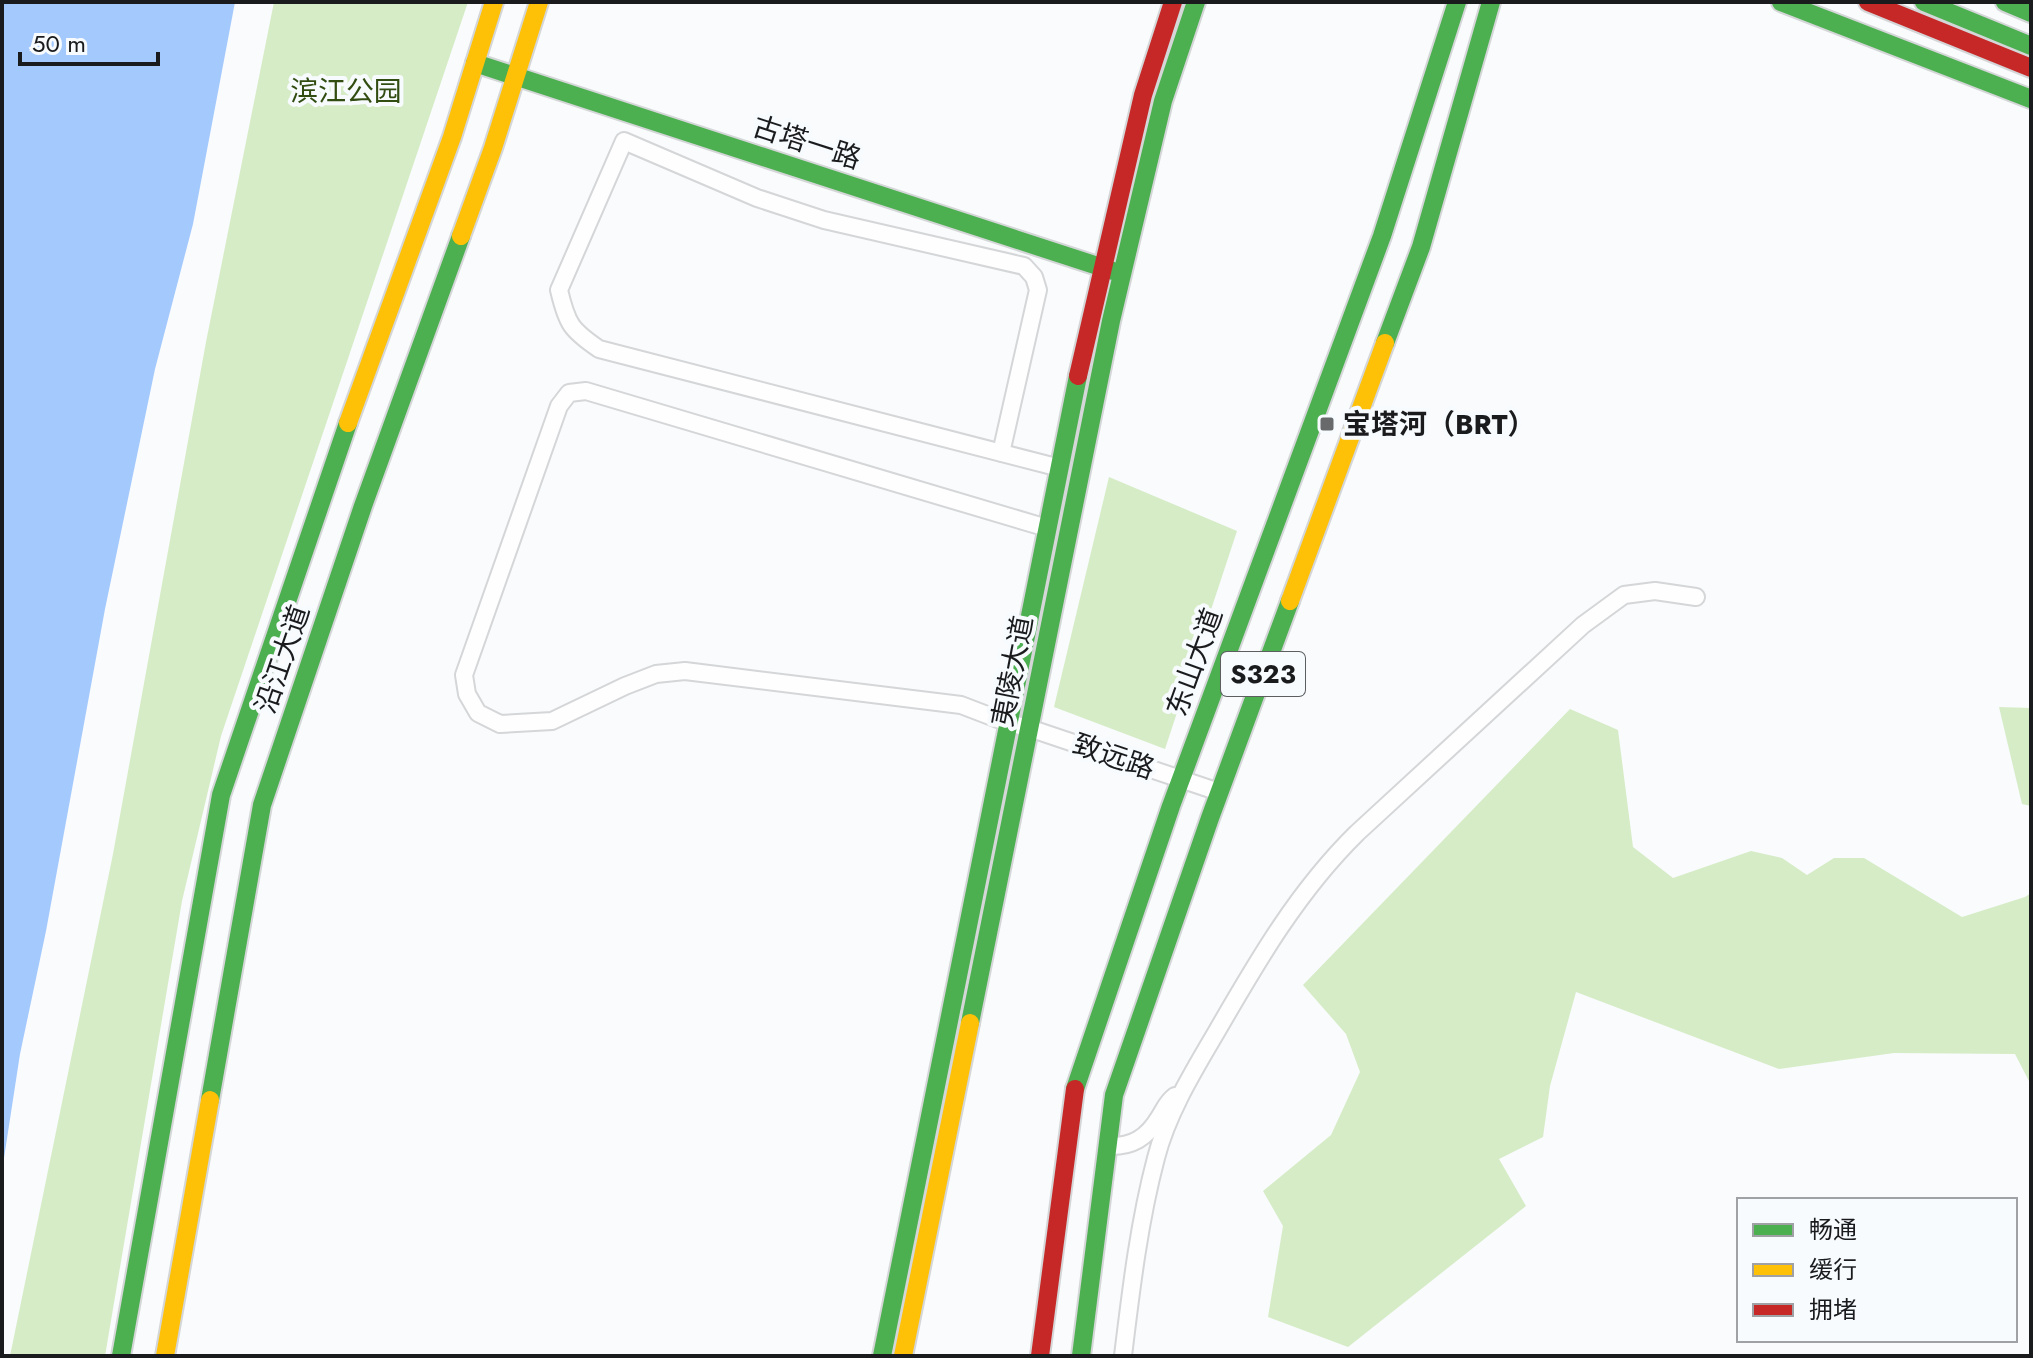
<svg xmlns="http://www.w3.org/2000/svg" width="2033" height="1358" font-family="Jost,'Noto Sans SC',sans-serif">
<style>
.green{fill:#d6ecc6}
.water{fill:#a4c9fd}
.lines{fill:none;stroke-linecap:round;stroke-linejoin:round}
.street-casing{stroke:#d4d6d7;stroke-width:20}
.fast-casing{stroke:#d4d6d7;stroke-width:22}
.slow-casing{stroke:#d4d6d7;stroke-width:22}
.jam-casing{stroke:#d4d6d7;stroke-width:22}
.street{stroke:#fefeff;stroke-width:16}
.fast{stroke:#4caf50;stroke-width:18}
.slow{stroke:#ffc107;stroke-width:18}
.jam{stroke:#c62828;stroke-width:18}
.poi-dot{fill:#67696b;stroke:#f8fbfe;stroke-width:3}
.labels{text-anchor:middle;stroke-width:8;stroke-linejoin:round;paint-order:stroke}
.shield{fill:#f8fbfe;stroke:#5c5e60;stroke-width:2}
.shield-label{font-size:26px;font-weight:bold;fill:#191b1d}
.park-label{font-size:28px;fill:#324d12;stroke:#f8fbfe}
.street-label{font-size:28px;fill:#191b1d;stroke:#f8fbfe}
.poi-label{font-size:28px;font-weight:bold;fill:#191b1d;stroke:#f8fbfe;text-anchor:start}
</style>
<rect width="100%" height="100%" fill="#f9fbfd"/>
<g class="green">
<polygon points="274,2 468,2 221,736 182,901 105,1356 10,1356 113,854 206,342"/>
<polygon points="1109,477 1237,531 1165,749 1054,707"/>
<polygon points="1999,707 2031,708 2031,806 2022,804"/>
<polygon points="1570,709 1618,730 1633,847 1673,878 1751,851 1782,858 1807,875 1834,858 1864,858 1962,917 2025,897 2031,893 2031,1085 2015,1054 1894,1053 1779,1069 1576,992 1550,1086 1543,1137 1499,1159 1526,1206 1348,1347 1268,1317 1283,1226 1263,1191 1331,1135 1360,1072 1346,1034 1303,985"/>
</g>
<polygon class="water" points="2,2 235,2 193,224 155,369 105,609 46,931 20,1054 2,1171"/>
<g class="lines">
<defs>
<g id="street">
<path d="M1001,453L1038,290L1034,277L1024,266L824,220L757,198L624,141L559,290C567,324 571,330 599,349L1060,468"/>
<polyline points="1047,528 586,391 569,393 559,406 464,675 467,694 478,713 500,724 552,721 625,686 656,674 685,671 961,705 1008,723 1029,728 1219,792"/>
<path d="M1108,1146C1132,1147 1147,1138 1160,1116C1165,1108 1167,1102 1175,1096"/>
<path d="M1123,1356C1131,1290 1139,1222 1156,1158C1167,1114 1194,1070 1217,1031C1258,960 1298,891 1357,833L1583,625L1624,595L1655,591L1696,597"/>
</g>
<g id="fast">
<polyline points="1781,2 2031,99"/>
<polyline points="1924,2 2031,46"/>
<polyline points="2005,2 2031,13"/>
<polyline points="475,63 1113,271"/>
<polyline points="1385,343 1421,247 1491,2"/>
<polyline points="970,1023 1111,321 1163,101 1196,2"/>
<polyline points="1075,1089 1171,806 1382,236 1457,2"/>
<polyline points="210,1100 262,805 363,506 461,236"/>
<polyline points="121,1356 221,795 348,423"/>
<polyline points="882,1356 1078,376"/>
<polyline points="1081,1356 1114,1095 1210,818 1290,601"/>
</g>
<g id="slow">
<polyline points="461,236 493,148 539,2"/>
<polyline points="348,423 452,137 494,2"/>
<polyline points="1290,601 1385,343"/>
<polyline points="165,1356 210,1100"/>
<polyline points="903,1356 970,1023"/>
</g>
<g id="jam">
<polyline points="1868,2 2031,68"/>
<polyline points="1078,376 1143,95 1173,2"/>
<polyline points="1040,1356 1075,1089"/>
</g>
</defs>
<use href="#street" class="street-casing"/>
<use href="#fast" class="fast-casing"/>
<use href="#slow" class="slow-casing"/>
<use href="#jam" class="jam-casing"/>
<use href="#street" class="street"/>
<use href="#fast" class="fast"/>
<use href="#slow" class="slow"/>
<use href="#jam" class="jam"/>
</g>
<rect class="poi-dot" x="1319" y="416" width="16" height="16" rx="4"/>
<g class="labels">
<rect class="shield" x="1221" y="652" width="84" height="44" rx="6"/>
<g class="shield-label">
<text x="1263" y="683">S323</text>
</g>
<g class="park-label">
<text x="346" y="101">滨江公园</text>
</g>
<g class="street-label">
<text transform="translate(807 142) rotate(18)" y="10">古塔一路</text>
<text transform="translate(282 659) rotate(-71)" y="10">沿江大道</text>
<text transform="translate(1194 662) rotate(-70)" y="10">东山大道</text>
<text transform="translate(1012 671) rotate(-79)" y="10">夷陵大道</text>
<text transform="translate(1114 756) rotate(19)" y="10">致远路</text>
</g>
<g class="poi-label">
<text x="1343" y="434">宝塔河（BRT）</text>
</g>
</g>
<rect width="2033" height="1358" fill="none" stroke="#191b1d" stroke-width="8"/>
<rect x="1737" y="1198" width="280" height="144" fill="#f8fbfe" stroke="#9fa1a4" stroke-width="2"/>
<rect x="1753" y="1224" width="40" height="12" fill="#4caf50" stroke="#9fa1a4" stroke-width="2"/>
<text x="1809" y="1238" font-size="24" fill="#191b1d">畅通</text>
<rect x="1753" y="1264" width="40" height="12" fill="#ffc107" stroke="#9fa1a4" stroke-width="2"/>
<text x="1809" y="1278" font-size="24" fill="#191b1d">缓行</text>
<rect x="1753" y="1304" width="40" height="12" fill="#c62828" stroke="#9fa1a4" stroke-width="2"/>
<text x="1809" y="1318" font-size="24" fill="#191b1d">拥堵</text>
<path d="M20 52v12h138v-12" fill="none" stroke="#191b1d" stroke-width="4"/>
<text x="32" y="52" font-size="24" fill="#191b1d" stroke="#f8fbfe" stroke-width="6" paint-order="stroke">50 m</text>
</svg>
